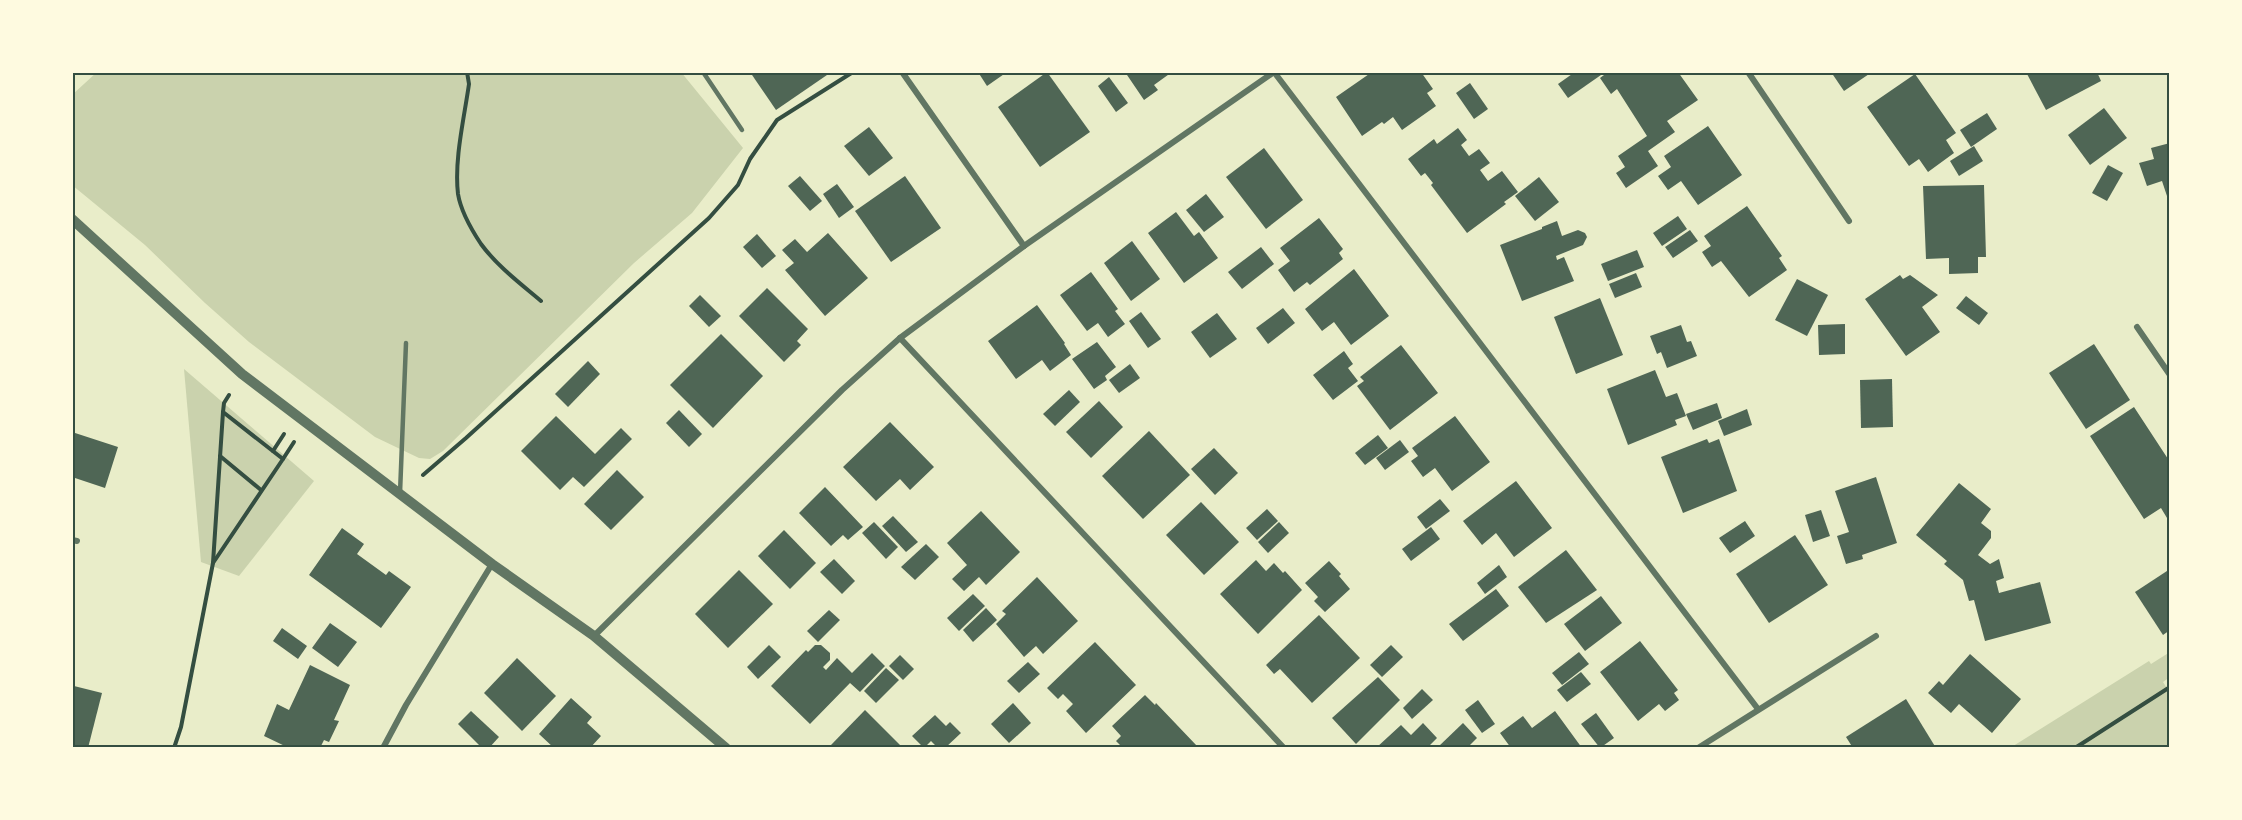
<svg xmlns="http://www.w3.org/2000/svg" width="2242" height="820" font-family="'Work Sans',sans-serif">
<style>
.green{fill:#cad2ad}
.building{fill:#4f6655}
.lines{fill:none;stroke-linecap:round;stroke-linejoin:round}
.path{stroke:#344e41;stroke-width:4}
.service{stroke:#617663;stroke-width:4.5}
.minor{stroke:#617663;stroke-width:6}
.tertiary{stroke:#617663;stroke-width:10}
.neatline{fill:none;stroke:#344e41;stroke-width:2}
</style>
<rect width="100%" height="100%" fill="#e9edc9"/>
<g class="green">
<polygon points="97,72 681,72 743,148 692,213 634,263 443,451 430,459 419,458 375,437 249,342 205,303 145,245 72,185 72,95"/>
<polygon points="184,369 314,481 239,576 201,562"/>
<polygon points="2170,652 2170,677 2163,682 2170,693 2170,748 2010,748 2149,661 2151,664"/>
</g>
<g class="building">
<polygon points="750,72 826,72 827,75 776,110"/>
<polygon points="978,72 1007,72 987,86"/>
<polygon points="1047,72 1090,132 1040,167 998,107"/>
<polygon points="1125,72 1172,72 1154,85 1158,90 1144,100"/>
<polygon points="1372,72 1421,72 1433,89 1427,93 1436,106 1402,130 1393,117 1384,124 1382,122 1362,136 1336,97"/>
<polygon points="1575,72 1599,72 1601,75 1568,98 1558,84"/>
<polygon points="1608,72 1678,72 1698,100 1667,121 1675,132 1648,151 1658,166 1626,188 1616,173 1625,167 1618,156 1647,136 1617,89 1611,94 1600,78"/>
<polygon points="1831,72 1872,72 1844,91"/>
<polygon points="2026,72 2097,72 2101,81 2046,110"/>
<polygon points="1915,74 1956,133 1946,140 1954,153 1928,172 1919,159 1909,166 1867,107"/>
<polygon points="1109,77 1128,103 1116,112 1098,86"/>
<polygon points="1470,83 1488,109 1474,119 1456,93"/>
<polygon points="2104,108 2127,138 2090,165 2068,135"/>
<polygon points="1987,113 1997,129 1971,147 1960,130"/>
<polygon points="1708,126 1742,175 1698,205 1681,181 1668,190 1658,176 1671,167 1664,156"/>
<polygon points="869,127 893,158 869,176 844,146"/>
<polygon points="1458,128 1467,140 1461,145 1469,156 1479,149 1490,163 1480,170 1488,181 1502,171 1518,192 1504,202 1506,204 1467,233 1431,185 1433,183 1425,173 1421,176 1408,159 1434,139 1437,144"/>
<polygon points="2170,143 2170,205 2162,181 2147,186 2139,163 2154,159 2151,148"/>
<polygon points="1974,146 1983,161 1959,176 1950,161"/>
<polygon points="1264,148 1303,200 1266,229 1226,177"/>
<polygon points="2108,165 2123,173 2107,201 2092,193"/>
<polygon points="800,176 822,201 810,211 788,186"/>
<polygon points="905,176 941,228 891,262 855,211"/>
<polygon points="1539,177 1559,202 1535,221 1515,196"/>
<polygon points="837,184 854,207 839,218 823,194"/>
<polygon points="1984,185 1986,257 1978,257 1978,273 1949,274 1949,258 1926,259 1923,186"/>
<polygon points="1206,194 1224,217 1204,232 1186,210"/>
<polygon points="1747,206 1782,256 1779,258 1787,270 1749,297 1721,261 1712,267 1702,252 1711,246 1704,236"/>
<polygon points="1176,212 1194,236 1199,232 1218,258 1184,283 1148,233"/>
<polygon points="1678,216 1687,229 1662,246 1653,233"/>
<polygon points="1319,218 1343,249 1339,253 1343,259 1310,285 1307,282 1294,292 1278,270 1290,261 1280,248"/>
<polygon points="1557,221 1562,236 1578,230 1585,233 1587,237 1583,245 1556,256 1557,260 1564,257 1574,281 1522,301 1500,245 1542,229 1542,227"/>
<polygon points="1690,230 1698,241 1673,258 1665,247"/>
<polygon points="828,233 868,278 825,316 785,270 794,263 782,250 795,239 807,252"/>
<polygon points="757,234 776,256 762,268 743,247"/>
<polygon points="1132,241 1160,279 1131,301 1104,263"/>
<polygon points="1261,247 1274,264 1242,289 1228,272"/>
<polygon points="1637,250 1644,267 1608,281 1601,264"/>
<polygon points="1354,269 1389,316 1351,345 1334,322 1322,331 1305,309"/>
<polygon points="1091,272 1118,309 1115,311 1125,324 1108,337 1098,323 1087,331 1060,295"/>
<polygon points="1636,273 1642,287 1615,298 1609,284"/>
<polygon points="1900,275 1903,279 1910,275 1938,295 1922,307 1940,332 1906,356 1865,299"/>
<polygon points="1797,279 1828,295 1807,336 1775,320"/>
<polygon points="767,288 808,329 797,341 801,345 784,362 739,316"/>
<polygon points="700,295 721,316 709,327 689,306"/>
<polygon points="1966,296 1988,313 1979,325 1956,308"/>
<polygon points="1600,298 1623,355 1576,374 1554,317"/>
<polygon points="1037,305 1065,343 1064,344 1071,355 1050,371 1042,360 1016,379 988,341"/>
<polygon points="1283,308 1295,323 1268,344 1256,328"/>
<polygon points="1141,312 1161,339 1148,348 1129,321"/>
<polygon points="1217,313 1237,339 1210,358 1191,332"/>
<polygon points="1845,324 1845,354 1819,355 1818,325"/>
<polygon points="1681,325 1687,342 1691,341 1697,356 1667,368 1661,352 1657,354 1650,336"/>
<polygon points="721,334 763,376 713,428 670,385"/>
<polygon points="1097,342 1116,367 1105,376 1107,380 1094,389 1072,359"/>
<polygon points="2094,344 2130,400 2086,429 2049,373"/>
<polygon points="1401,345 1438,393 1390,430 1357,386 1364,381 1360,377"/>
<polygon points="1344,351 1353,364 1348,368 1358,381 1333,400 1313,375"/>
<polygon points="588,361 600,374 568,407 555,394"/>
<polygon points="1130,364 1140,378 1119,393 1109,380"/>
<polygon points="1655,370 1666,397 1677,393 1686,416 1675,420 1677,425 1628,445 1607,389"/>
<polygon points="1892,379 1893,427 1861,428 1860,380"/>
<polygon points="1069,390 1080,402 1055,426 1043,414"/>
<polygon points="1099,401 1123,427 1091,458 1066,432"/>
<polygon points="1717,403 1722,418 1693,430 1686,414"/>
<polygon points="2134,407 2170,462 2170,523 2161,508 2144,519 2090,436"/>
<polygon points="1747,409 1752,425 1724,436 1718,421"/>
<polygon points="679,410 702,434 689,447 666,423"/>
<polygon points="556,416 595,454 621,428 632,439 584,487 573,477 560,490 521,451"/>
<polygon points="1455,416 1490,462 1452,491 1435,468 1423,477 1411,461 1418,456 1412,448"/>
<polygon points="890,422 934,467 910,490 900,479 876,501 843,467"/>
<polygon points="1149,431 1190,475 1143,519 1102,476"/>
<polygon points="72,432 118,447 105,488 75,478 72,485"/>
<polygon points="1378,435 1388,448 1365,465 1355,453"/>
<polygon points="1707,439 1709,443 1719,439 1737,491 1683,513 1661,457"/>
<polygon points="1400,440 1409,452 1385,470 1376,458"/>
<polygon points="1214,448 1238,473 1215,495 1191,469"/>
<polygon points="617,470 644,497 611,530 584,504"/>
<polygon points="1876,477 1897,543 1862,555 1863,559 1846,564 1837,536 1849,532 1835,491"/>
<polygon points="1516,481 1552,528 1514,557 1496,533 1482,545 1463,521"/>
<polygon points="1959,483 1991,509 1981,523 1991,531 1991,538 1978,555 1990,564 1999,559 2004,578 1996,581 1999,593 2040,582 2051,623 1985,641 1974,600 1969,601 1963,580 1944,564 1947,561 1916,535"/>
<polygon points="825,487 863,527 848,540 843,535 831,546 799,513"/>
<polygon points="1440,499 1450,511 1426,529 1417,517"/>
<polygon points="1201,502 1239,542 1204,575 1166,535"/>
<polygon points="1267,509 1278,521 1257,540 1246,528"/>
<polygon points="1821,510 1830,536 1813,542 1805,515"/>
<polygon points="981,511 1020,552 986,585 979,577 964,591 952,579 967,565 947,543"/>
<polygon points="893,516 918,542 906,552 882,526"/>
<polygon points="1745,521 1755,536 1730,553 1719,538"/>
<polygon points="874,522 898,547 886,559 862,533"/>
<polygon points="1279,522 1289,533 1268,553 1258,542"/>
<polygon points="1431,527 1440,539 1411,561 1402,549"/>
<polygon points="342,528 364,544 357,554 386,575 389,571 411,587 381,628 309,575"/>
<polygon points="784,530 816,563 790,589 758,556"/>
<polygon points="1795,535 1828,585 1769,623 1736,574"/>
<polygon points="926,544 939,557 915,580 901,567"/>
<polygon points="1566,550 1597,590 1546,623 1518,587"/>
<polygon points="834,559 855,581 842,594 820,572"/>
<polygon points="1256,560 1266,571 1274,563 1283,573 1285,571 1302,590 1258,634 1220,594"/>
<polygon points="1329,561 1341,574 1339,576 1350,589 1325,612 1314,601 1318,597 1305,583"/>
<polygon points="1499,565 1507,577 1485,594 1477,583"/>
<polygon points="2170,569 2170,630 2163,635 2135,592"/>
<polygon points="739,570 773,604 728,648 695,614"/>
<polygon points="1037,577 1078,621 1043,654 1036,646 1024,657 996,624 1006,614 1002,611"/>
<polygon points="1496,589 1509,606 1463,641 1449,624"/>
<polygon points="973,594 985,606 959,631 947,618"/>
<polygon points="1601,596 1622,623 1585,651 1564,624"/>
<polygon points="986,608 997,620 973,642 963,630"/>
<polygon points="829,610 840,620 818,642 807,631"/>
<polygon points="1319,615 1360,658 1312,703 1280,669 1274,674 1266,665"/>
<polygon points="330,623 357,642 338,667 312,648"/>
<polygon points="282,628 307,646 298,659 273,641"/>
<polygon points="1640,641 1678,690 1674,693 1679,700 1665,711 1659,704 1638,721 1600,672"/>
<polygon points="1095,642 1136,685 1086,733 1066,711 1073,704 1063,694 1058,699 1047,688"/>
<polygon points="769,645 781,657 758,679 747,667"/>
<polygon points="815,645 821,645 830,653 830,660 823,667 826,670 837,658 852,673 872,653 885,666 860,692 850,683 810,724 771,686 806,650 808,652"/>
<polygon points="1391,645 1403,657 1382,677 1370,665"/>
<polygon points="1579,652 1589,664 1562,685 1552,673"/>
<polygon points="1970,654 2021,699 1992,733 1959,704 1951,713 1928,693 1939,681 1943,685"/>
<polygon points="900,655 914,669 903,680 889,666"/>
<polygon points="517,658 556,696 522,731 484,693"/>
<polygon points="1028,662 1040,674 1019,693 1007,681"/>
<polygon points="310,665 350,685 334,720 339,721 329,742 324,740 320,748 289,748 264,736 277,704 289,710"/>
<polygon points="886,668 899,680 876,703 864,691"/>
<polygon points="1581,672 1591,684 1567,702 1557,690"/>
<polygon points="1378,677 1400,700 1356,744 1332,718"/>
<polygon points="74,686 102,693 88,748 72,748 72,694"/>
<polygon points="1422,689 1433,700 1412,719 1403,708"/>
<polygon points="1145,695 1155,705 1156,703 1197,746 1196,748 1117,748 1120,745 1116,741 1121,736 1112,726"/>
<polygon points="571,698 592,717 587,723 601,736 590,748 554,748 539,734"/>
<polygon points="1906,699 1936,748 1853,748 1846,737"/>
<polygon points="1478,700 1495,724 1482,733 1465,710"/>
<polygon points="1013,703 1031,723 1009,743 991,724"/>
<polygon points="865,710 902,747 901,748 835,748 831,745"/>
<polygon points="471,711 499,737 489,748 482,748 458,724"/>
<polygon points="1555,711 1582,748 1511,748 1500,733 1523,716 1532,728"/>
<polygon points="1596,713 1614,738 1600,748 1581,724"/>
<polygon points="935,715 946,726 950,722 961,733 945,748 938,748 931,741 924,748 912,736"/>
<polygon points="1423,723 1437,738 1427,748 1376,748 1401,725 1411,735"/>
<polygon points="1463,723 1477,738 1467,748 1439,748 1438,747"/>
</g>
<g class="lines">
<g class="path">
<path d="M467,72L469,84C464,119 454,160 458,194C461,212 471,229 481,244C497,266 521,284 541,301"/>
<polyline points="273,451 284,434"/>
<polyline points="220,456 261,490"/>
<polyline points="283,459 294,442"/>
<polyline points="423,475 466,438 709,218 738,185 750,159 777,120 853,72"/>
<polyline points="213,563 283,459 223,412"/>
<polyline points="174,748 181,727 213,563 223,412 224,403 229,395"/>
<polyline points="2075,748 2170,687"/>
</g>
<g class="service">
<polyline points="703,72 742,130"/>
<polyline points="400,493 406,343"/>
</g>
<g class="minor">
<polyline points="902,72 1024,246"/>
<polyline points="1274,72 1758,709"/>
<polyline points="1748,72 1849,221"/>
<polyline points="2169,72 2170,72"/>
<polyline points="2137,327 2170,375"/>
<polyline points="900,338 1284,748"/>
<polyline points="72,540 77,541"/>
<polyline points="594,636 842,390 900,338 1024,246 1274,72"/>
<polyline points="383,748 406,705 492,564"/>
<polyline points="1698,748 1876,636"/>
</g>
<polyline class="tertiary" points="72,219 242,374 492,564 594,636 726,748"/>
</g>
<rect width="2242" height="820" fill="none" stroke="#fefae0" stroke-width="147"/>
<rect x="74" y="74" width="2094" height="672" class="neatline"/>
</svg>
